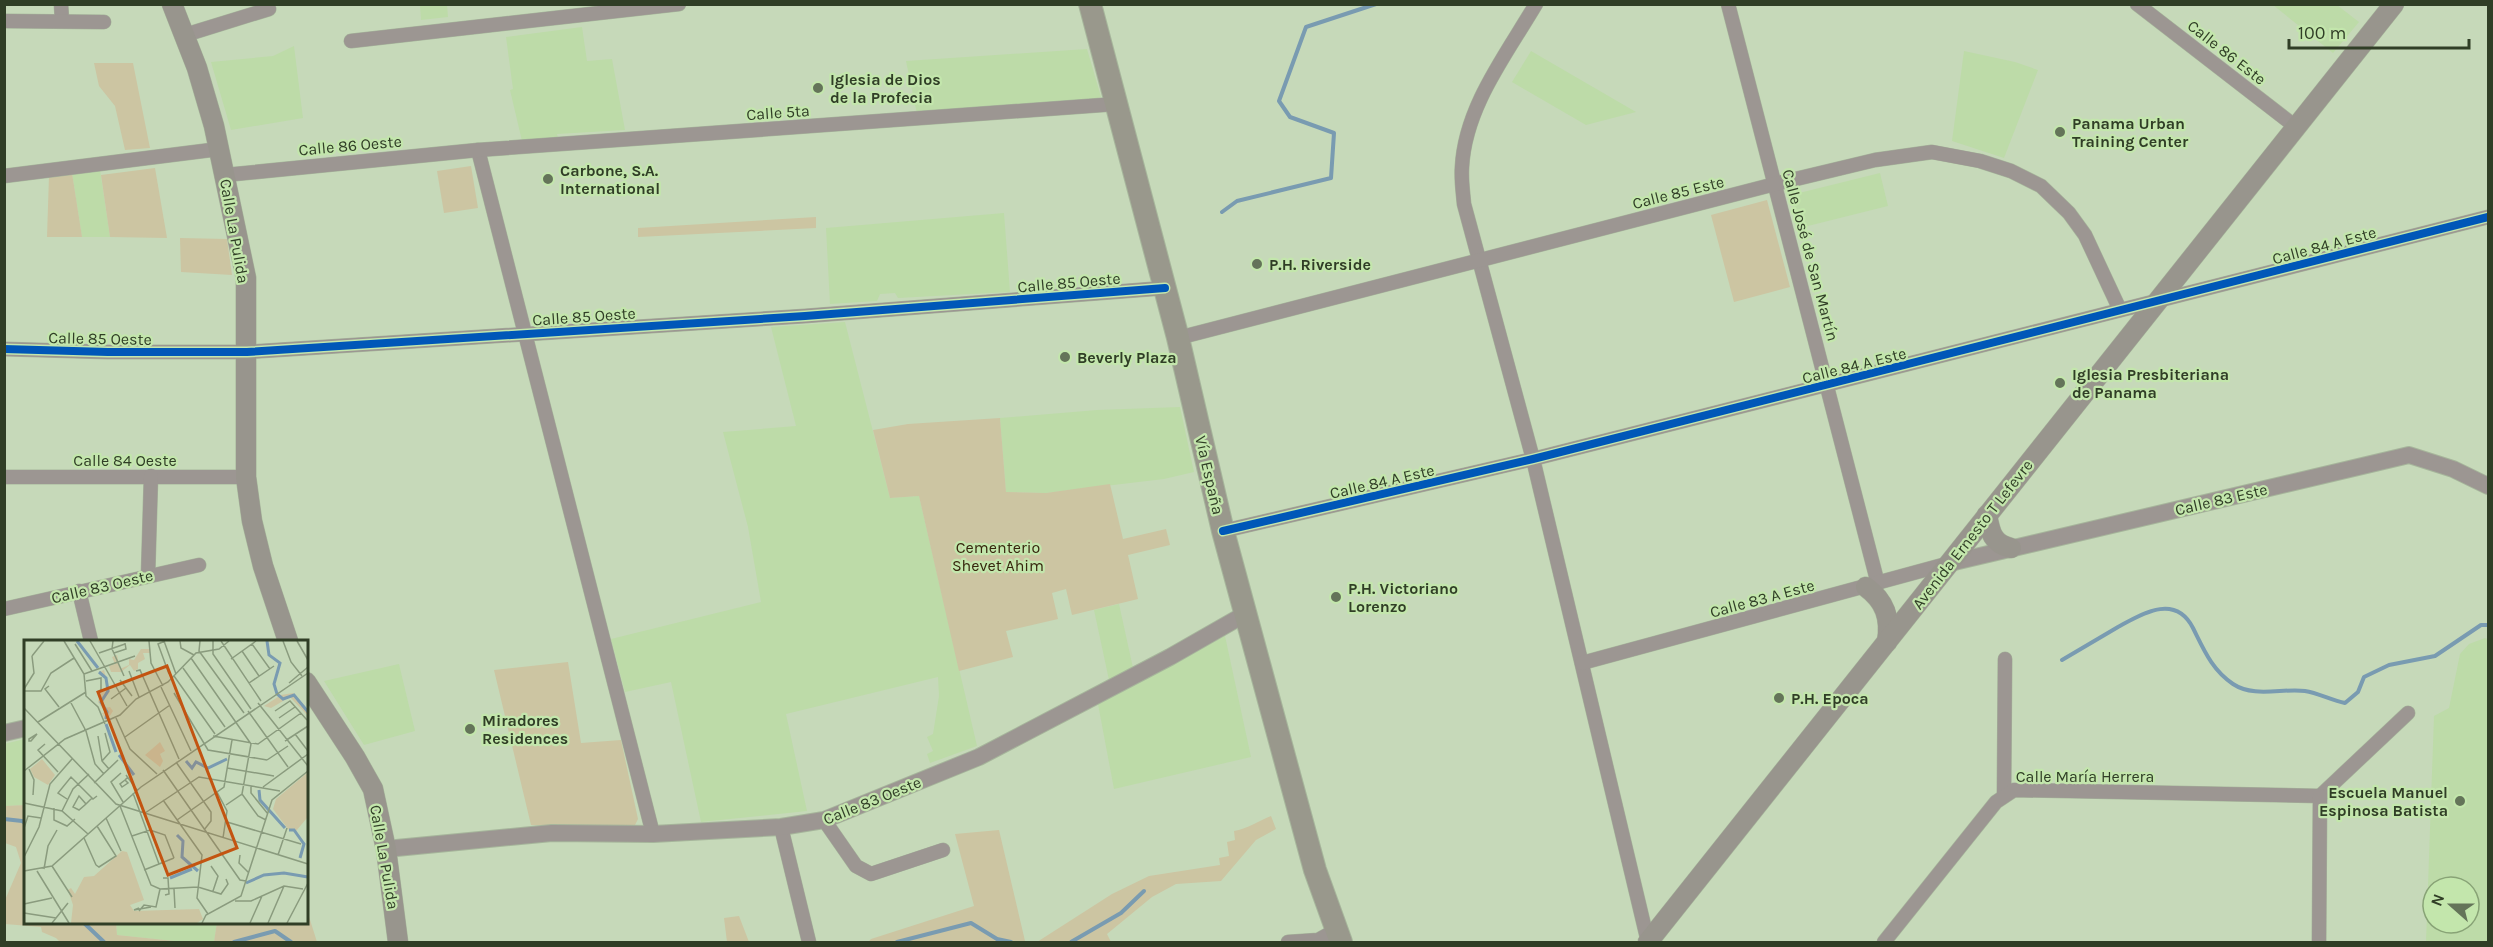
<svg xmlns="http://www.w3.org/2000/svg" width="2493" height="947" font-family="Karla,sans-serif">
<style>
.built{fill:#bddba8;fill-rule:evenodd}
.green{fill:#ccc5a2}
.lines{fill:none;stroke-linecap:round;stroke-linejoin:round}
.stream{stroke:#799bb1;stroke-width:4}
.minor-casing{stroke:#a6b59b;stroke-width:15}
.tertiary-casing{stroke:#a6b59b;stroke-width:18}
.secondary-casing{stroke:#a6b59b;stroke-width:21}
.primary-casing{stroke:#a6b59b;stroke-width:24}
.minor{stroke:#9c9692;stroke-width:14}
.tertiary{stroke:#9c9692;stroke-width:16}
.secondary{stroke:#98958d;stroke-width:20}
.primary{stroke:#99988c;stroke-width:22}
.cycleway-casing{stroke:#c3e6ac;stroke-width:11}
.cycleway{stroke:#0057b8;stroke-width:8}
.poi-dot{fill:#647459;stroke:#c3e6ac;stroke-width:2}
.labels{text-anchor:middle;stroke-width:4.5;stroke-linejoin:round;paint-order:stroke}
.street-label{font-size:16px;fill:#303e26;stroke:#c3e6ac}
.poi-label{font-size:16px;font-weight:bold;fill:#303e26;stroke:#c3e6ac;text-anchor:start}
.park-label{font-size:16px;fill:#37250d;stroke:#c3e6ac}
.inset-river{fill:none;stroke:#799bb1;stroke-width:3}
.inset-road{fill:none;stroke:#8a9b7e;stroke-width:1.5}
.view{fill:#c35411;fill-opacity:0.15;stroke:#c35411;stroke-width:3}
.inset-edge{fill:none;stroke:#303e26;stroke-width:3}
</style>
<rect width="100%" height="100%" fill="#c6d9b9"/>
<g class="built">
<polygon points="420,5 447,5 448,17 421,20"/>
<polygon points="2273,5 2337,5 2359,22 2333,53"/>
<polygon points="582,27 587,61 612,59 625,130 557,134 558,138 522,141 510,90 513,89 506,37"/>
<polygon points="294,46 303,118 231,130 211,62 273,56"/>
<polygon points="1087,49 1101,97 1091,100 917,114 906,61"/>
<polygon points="1531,51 1636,112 1586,125 1512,82"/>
<polygon points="1964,51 2015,62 2038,70 2004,158 1952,141"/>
<polygon points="100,170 110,237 82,237 72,173"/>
<polygon points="1880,173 1888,206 1800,228 1791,195"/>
<polygon points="1004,213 1010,292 898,298 895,293 880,294 877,301 830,304 826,228"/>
<polygon points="845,322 890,498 919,496 977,746 930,763 927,754 933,751 927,737 933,734 939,696 938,677 786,714 807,811 701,822 671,682 625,692 611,639 761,602 748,527 723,432 796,426 771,327"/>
<polygon points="1180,407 1194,472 1164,479 1046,493 1006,492 1000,418 1097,410"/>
<polygon points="1119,604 1133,668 1109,680 1094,610"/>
<polygon points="1225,636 1251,757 1114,789 1098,704"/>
<path d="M2485,638L2488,639V942H2426L2434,716L2449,708L2460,654L2469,644ZM2433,887H2469V923H2433Z"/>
<polygon points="399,664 415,731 364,745 324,681"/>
<polygon points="25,739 25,805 5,806 4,744"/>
<polygon points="116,922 217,922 214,942 184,942 117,935"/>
</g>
<g class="green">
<polygon points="94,63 133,63 150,148 125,150 115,106 99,86"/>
<polygon points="471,166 478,208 444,213 437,171"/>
<polygon points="155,168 167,238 110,237 101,175"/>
<polygon points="72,173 82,237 47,237 49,176"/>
<polygon points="1767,200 1790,287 1734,302 1711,215"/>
<polygon points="816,217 816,228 638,237 638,228"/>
<polygon points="180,238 227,239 232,275 181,272"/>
<polygon points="1000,418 1006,492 1046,493 1110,484 1123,539 1166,529 1170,545 1128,555 1138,599 1072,615 1066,589 1052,593 1058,619 1006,631 1013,657 959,671 919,496 890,498 873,430 908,424"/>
<polygon points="568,662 581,743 621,740 638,819 635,825 611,828 531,825 494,670"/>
<polygon points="25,805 26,922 116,922 117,935 184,942 60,942 56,938 42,932 41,927 5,924 5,900 21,863 16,847 5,843 5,806"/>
<path d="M1271,816L1276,829L1256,840L1221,881L1176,884L1152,897L1107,934L1111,942H1037L1112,894L1149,876L1220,865L1219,858L1229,856L1227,842L1235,840L1234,831C1247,829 1258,821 1271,816Z"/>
<polygon points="999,830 1025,941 1036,942 868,942 871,939 974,906 955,834"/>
<polygon points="306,907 317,942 214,942 217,922 306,922"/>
<polygon points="739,916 749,942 727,942 724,918"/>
</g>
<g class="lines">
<g class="stream">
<polyline points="1222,212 1237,201 1331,178 1334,133 1290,117 1279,101 1306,27 1376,4"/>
<path d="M2062,660C2081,649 2099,638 2118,627C2142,614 2175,593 2193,628C2204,650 2212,670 2233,684C2254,698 2282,688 2305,691C2318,693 2331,700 2345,703L2358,692L2364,677L2389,665L2435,656L2481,625H2488"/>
<polyline points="4,819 22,821 26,824"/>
<polyline points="83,922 104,942"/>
<polyline points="234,942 275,931 291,942"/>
<polyline points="897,942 971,923 997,939 1011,942"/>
<polyline points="1071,942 1121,913 1144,891"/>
</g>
<defs>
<g id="minor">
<polyline points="61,4 62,21"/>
<path d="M1536,4C1506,55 1465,107 1462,167C1461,180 1463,192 1464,204L1533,459L1648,942"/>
<polyline points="1728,4 1878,584"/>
<polyline points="2137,4 2296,127"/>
<polyline points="4,21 104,22"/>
<polyline points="185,35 269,9"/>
<polyline points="351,41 679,4"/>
<polyline points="478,150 653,834"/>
<polyline points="225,175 478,150 1116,104"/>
<polyline points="4,176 219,149"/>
<polyline points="1178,338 1775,184 1875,160 1932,152 1980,161 2011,171 2041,186 2069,213 2085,235 2120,310"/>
<polyline points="4,349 108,352 247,352 805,316 1165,288"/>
<polyline points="4,477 246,477"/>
<polyline points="1223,531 1533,459 2488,217"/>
<polyline points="148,576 151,476"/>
<polyline points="79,591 91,641"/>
<polyline points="4,609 199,565"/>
<polyline points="1582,663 1950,563"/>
<polyline points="2004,795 2005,659"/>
<polyline points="2320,796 2408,713"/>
<polyline points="824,820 856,866 871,874 943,850"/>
<polyline points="781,827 809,942"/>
<polyline points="1288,942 1318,940 1336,930"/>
<polyline points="1884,942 1996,802 2014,790 2320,796"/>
<polyline points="2319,942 2320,796"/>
</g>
<g id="tertiary">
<polyline points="1950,563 2409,455 2453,469 2488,486"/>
<polyline points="4,733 26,728"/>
<polyline points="386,849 552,833 653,834 781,827 824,820 979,757 1170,657 1247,613"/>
</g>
<g id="secondary">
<polyline points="172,4 197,68 214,126 246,278 246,477 252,521 263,566 288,641"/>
<path d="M1987,515C1990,531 1992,544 2011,548"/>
<path d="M1866,587C1885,601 1891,618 1887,642"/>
<polyline points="306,682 355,757 373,789 386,849 398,942"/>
<polyline points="1648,942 2394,4"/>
</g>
<polyline id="primary" points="1090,4 1178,338 1223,531 1315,870 1341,942"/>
</defs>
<use href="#minor" class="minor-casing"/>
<use href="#tertiary" class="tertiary-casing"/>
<use href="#secondary" class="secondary-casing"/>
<use href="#primary" class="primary-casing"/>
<use href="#minor" class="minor"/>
<use href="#tertiary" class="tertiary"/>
<use href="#secondary" class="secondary"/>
<use href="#primary" class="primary"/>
<defs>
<g id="cycleway">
<polyline points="4,349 108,352 247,352 805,316 1165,288"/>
<polyline points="1223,531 1533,459 2488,217"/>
</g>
</defs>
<use href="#cycleway" class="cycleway-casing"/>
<use href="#cycleway" class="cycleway"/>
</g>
<g class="poi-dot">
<circle cx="818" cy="88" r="6"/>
<circle cx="2060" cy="132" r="6"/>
<circle cx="548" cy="179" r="6"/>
<circle cx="1257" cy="264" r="6"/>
<circle cx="1065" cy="357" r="6"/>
<circle cx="2060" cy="383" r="6"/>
<circle cx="1336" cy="597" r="6"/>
<circle cx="1779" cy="698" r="6"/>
<circle cx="470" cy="729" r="6"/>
<circle cx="2460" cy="801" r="6"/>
</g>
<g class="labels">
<g class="street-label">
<text transform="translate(2227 52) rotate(38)" y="6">Calle 86 Este</text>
<text transform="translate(778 112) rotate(-4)" y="6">Calle 5ta</text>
<text transform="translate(350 145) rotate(-5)" y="6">Calle 86 Oeste</text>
<text transform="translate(1678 192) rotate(-14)" y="6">Calle 85 Este</text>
<text transform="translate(235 231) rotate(80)" y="6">Calle La Pulida</text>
<text transform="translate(2324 245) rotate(-15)" y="6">Calle 84 A Este</text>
<text transform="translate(1811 255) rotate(75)" y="6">Calle José de San Martín</text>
<text transform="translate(1069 282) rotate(-5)" y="6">Calle 85 Oeste</text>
<text transform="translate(584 316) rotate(-4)" y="6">Calle 85 Oeste</text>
<text transform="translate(100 338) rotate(1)" y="6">Calle 85 Oeste</text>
<text transform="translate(1854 365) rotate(-14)" y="6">Calle 84 A Este</text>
<text x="125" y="466">Calle 84 Oeste</text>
<text transform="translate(1210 475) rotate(77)" y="6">Vía España</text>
<text transform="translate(1382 481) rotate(-13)" y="6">Calle 84 A Este</text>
<text transform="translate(2221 499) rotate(-13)" y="6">Calle 83 Este</text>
<text transform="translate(1972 534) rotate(-52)" y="6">Avenida Ernesto T Lefevre</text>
<text transform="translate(102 586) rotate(-13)" y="6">Calle 83 Oeste</text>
<text transform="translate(1762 598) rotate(-15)" y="6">Calle 83 A Este</text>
<text x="2085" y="782">Calle María Herrera</text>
<text transform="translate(872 800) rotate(-22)" y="6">Calle 83 Oeste</text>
<text transform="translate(385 857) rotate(80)" y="6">Calle La Pulida</text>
</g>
<g class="poi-label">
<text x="830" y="85">Iglesia de Dios<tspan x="830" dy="18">de la Profecia</tspan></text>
<text x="2072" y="129">Panama Urban<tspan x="2072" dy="18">Training Center</tspan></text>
<text x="560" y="176">Carbone, S.A.<tspan x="560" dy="18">International</tspan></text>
<text x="1269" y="270">P.H. Riverside</text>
<text x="1077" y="363">Beverly Plaza</text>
<text x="2072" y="380">Iglesia Presbiteriana<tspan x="2072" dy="18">de Panama</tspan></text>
<text x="1348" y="594">P.H. Victoriano<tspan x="1348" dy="18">Lorenzo</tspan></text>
<text x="1791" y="704">P.H. Epoca</text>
<text x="482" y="726">Miradores<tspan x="482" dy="18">Residences</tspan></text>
<text x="2448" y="798" text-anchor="end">Escuela Manuel<tspan x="2448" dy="18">Espinosa Batista</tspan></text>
</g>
<g class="park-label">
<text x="998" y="553">Cementerio<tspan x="998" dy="18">Shevet Ahim</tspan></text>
</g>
</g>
<g transform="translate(24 640)">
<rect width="284" height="284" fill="#c6d9b9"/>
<path d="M117,9H126V13H119L121,19L114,23V29L110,31L106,25L97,32H87L85,26L91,24L88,17L93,15L96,29L105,25V19L110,20ZM80,30L86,52L78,61L80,68L86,67L89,71L82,82L78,73L81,72L74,62L76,52L82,51V37L75,32ZM269,53L283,69V75L266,57L247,68L240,66L257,55ZM136,102L141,111L136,114L139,121L136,127L121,115ZM18,119L31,135L24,145L10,137L6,129ZM283,133V178L272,191L264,189L249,169L252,159ZM98,211L103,212L120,260L106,265L110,271L175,269L179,279L173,283H47L49,265L44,250L47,248L51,254L60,237L70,236Z" fill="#ccc5a2"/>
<path class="inset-river" d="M53,1L74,28M243,1L245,15L256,23L250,44L253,54L259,59L270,55L284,72M75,32L82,38L84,51L77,62L83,72L82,79M82,84L92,112M95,115L110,135M162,121L168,128L172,122L184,128L203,119M235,150L236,160L261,188M265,190H270L280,204L276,218M153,195L159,201L158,217L174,231M146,238L168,229M222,243L240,235L260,233L284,237"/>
<path class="inset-road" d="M40,1L60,34L62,56L74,67L81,84M66,1L103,66M89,1L88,9L100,36M125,1L127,23L139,46M140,1L152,34M141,1L134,4L145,34M156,1L157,8L170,15M176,1L175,11L220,73M189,1V14L227,69M197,1L237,61M259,1L267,22L278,36M273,1L284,20M51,4L68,31M228,4L246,29M218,11L235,36M75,13L101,4M90,13L102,9L101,3M8,16L20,1M167,18L227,104L218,154L202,165M207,19L232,1M159,28L201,87M105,31L115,57M112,31L116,30L155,119M60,34L111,16M150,36L191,94M96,40L108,56M62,41L77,38V50L73,52M225,43L250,26M265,43L284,27M25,46L21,49L35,67M137,47L167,111M0,49L10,33L8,16M0,51H17L27,33L50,18M150,53L184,110L243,120M87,59L102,48M46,61L62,91L71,124L80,134M234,63L284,126M0,68L92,164L284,224M224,71L264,127M251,71L266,61L283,80M92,78L106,109L133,134M255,78L271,67M14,82L62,52M13,94L7,101H5V99ZM271,94L284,111M74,96L78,121L85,129M189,96L234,104L277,73M101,97L146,65M261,101L284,86M21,104L14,110L34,132M243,120L264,106M78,121L86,112L81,93M152,122L187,172V181L180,190M203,128L250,136M5,129L10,140L9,155M139,130L216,240L222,241M0,131L41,99L96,75L112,59L144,42L172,13L195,9L205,1M97,133L87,142L99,162M102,135L113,150M101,140L104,143L98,147L96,144L101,140L104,137M70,143L94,120M227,146V153L244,174M239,147L284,114M193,152L203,171L199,198M109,153L135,224M218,154L234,176L242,180M43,159L34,153L47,137L69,159L73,156M139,160L178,215L173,258L184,274M0,163L38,171L64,194M62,164L55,156L49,167L55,170L62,164L68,158M96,166L127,245L136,249L174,247L197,254L204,244L202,239M30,168V180L43,186L51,179M38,171L49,149L65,134M121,173L175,137L256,151M82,178L97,211M153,180L200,147L208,100M203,182L277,204M0,188L4,176L17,178M108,196L126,190L141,195L150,218M60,198L72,225M216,215L215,223L225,233M254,215L263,188M0,217L15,187L26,144L48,119M72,225L75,227L92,216L73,186M28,226L48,257M187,226L194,236L189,251M20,229L24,206L33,190M120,230L150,218M0,231L28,226L117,147L284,33M13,231L45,283M139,238H144L145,254L141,255M150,249L151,268M211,261H227L260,246L279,249M0,264L28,258M115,268L110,270L127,267M115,271L120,265L132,267L136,249M0,273L32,278M28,283L44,263M178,283L182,275L217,256L248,160L284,131M226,283L238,256M244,283L260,246M263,283L284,243"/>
<path class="view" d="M143,26L213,208L144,235L74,52Z"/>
<rect width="284" height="284" class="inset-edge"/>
</g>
<rect width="2493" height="947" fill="none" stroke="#303e26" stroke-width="12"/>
<g transform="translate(2451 905) rotate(291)"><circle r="28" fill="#c3e6ac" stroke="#88a376" stroke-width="1.5"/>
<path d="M0-4.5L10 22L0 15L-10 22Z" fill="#647459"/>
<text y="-9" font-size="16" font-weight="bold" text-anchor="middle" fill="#303e26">N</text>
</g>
<path d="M2289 39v9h180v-9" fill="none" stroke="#303e26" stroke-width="3"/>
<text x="2298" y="39" font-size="18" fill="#303e26" stroke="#c3e6ac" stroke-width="4.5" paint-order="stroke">100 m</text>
</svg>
